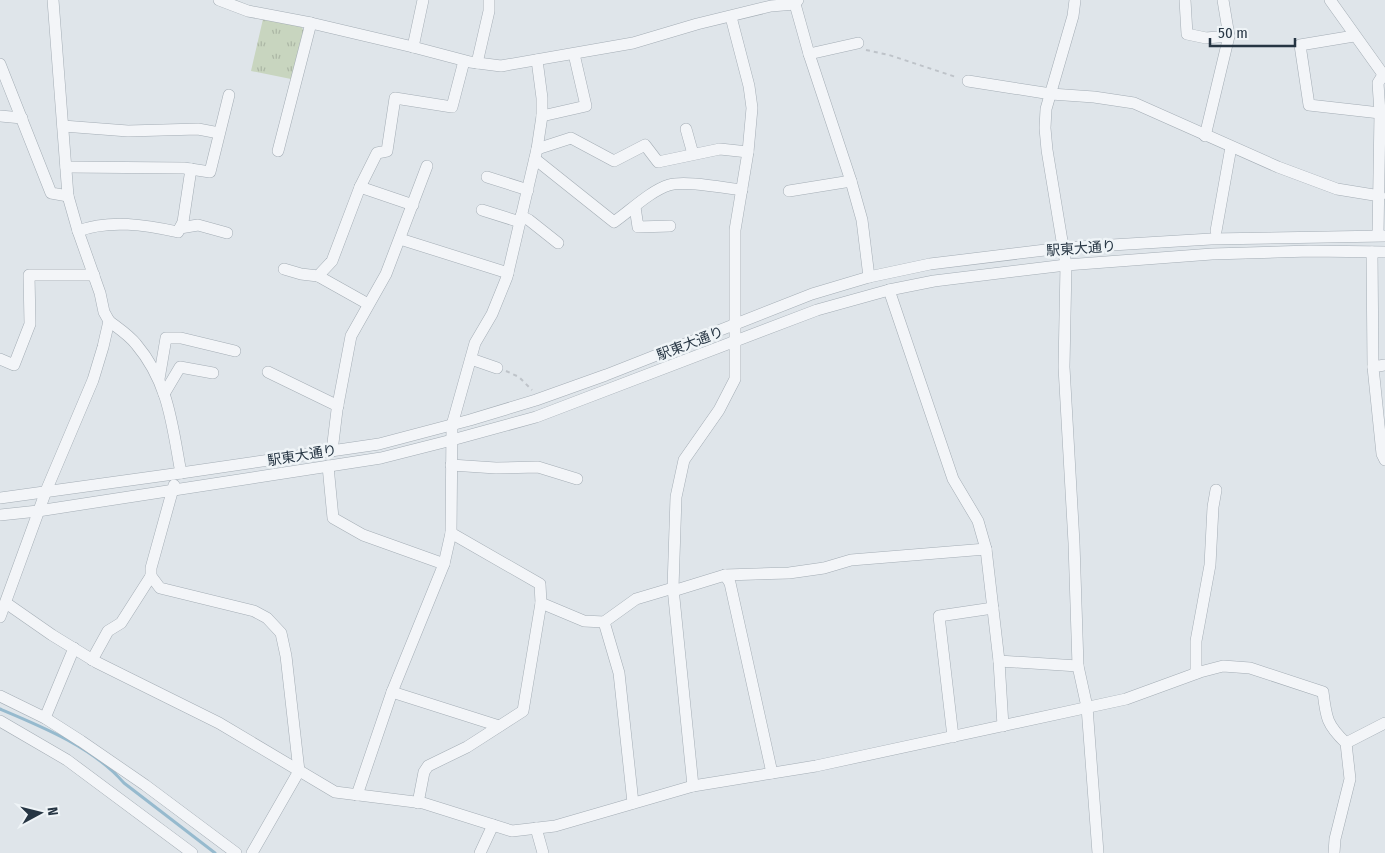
<svg xmlns="http://www.w3.org/2000/svg" width="1385" height="853" font-family="'Fira Sans Condensed','Noto Sans JP',sans-serif">
<style>
.grass{fill:url(#grass-tufts)}
.lines{fill:none;stroke-linecap:round;stroke-linejoin:round}
.stream{stroke:#96bace;stroke-width:3}
.minor-casing{stroke:#a4adb5;stroke-width:12}
.path{stroke:#bec3c9;stroke-width:2;stroke-dasharray:4 4;stroke-linecap:butt}
.minor{stroke:#f3f5f8;stroke-width:11}
.labels{text-anchor:middle;stroke-width:5;stroke-linejoin:round;paint-order:stroke}
.street-label{font-size:14px;fill:#263543;stroke:#eff4f7}
</style>
<defs>
<pattern id="grass-tufts" width="24" height="20" patternUnits="userSpaceOnUse" patternTransform="scale(1.25)"><rect width="24" height="20" fill="#c8d5bf"/><path d="M3 7l-1-3M5 7V3M7 7l1-3M15 17l-1-3M17 17v-4M19 17l1-3" fill="none" stroke="#acb7a5"/></pattern>
</defs>
<rect width="100%" height="100%" fill="#dfe5ea"/>
<polygon class="grass" points="263,19 301,26 304,31 291,79 251,71"/>
<g class="lines">
<path class="stream" d="M0,709C43,727 94,748 124,783L215,853"/>
<defs>
<g id="minor">
<polyline points="219,0 248,11 311,23 413,47 470,62 501,66 633,43 697,24 771,6 795,4 798,0"/>
<polyline points="1075,0 1073,16 1046,109 1045,128 1047,150 1066,265 1064,367 1074,543 1078,666 1087,707 1098,853"/>
<polyline points="1185,0 1187,34 1206,38 1229,36 1223,0"/>
<polyline points="1330,0 1385,77"/>
<polyline points="795,4 809,54 851,181 862,220 869,277"/>
<polyline points="1354,36 1300,45 1309,105 1380,113"/>
<polyline points="413,47 423,0"/>
<polyline points="809,54 858,43"/>
<polyline points="477,63 489,11 489,0"/>
<polyline points="0,64 51,193 68,196"/>
<polyline points="968,81 1051,94 1094,97 1134,103 1278,167 1337,189 1380,196"/>
<polyline points="0,116 22,118"/>
<polyline points="542,116 586,106 574,54"/>
<polyline points="63,126 128,131 198,129 219,133"/>
<polyline points="686,129 693,154"/>
<polyline points="1205,136 1229,36"/>
<polyline points="537,149 571,138 614,161 645,145 658,162 720,149 748,152"/>
<polyline points="278,151 311,23"/>
<path d="M535,159L614,222C630,211 650,191 669,185C685,180 724,188 742,190"/>
<polyline points="66,167 184,168 210,172 229,95"/>
<polyline points="487,177 528,190"/>
<polyline points="360,187 413,205"/>
<polyline points="789,191 851,181"/>
<polyline points="635,207 638,227 670,226"/>
<polyline points="482,210 520,222"/>
<polyline points="521,216 529,220 558,243"/>
<polyline points="180,228 198,225 227,233"/>
<path d="M78,231C110,219 146,225 178,232L183,222L191,169"/>
<polyline points="1216,231 1231,147"/>
<polyline points="1378,235 1380,113 1378,83 1383,75"/>
<polyline points="400,239 508,273"/>
<polyline points="1372,252 1373,367"/>
<polyline points="284,269 301,274 318,276 332,261 360,187 377,153 387,151 395,98 452,107 464,61"/>
<polyline points="318,276 368,304"/>
<polyline points="889,290 953,479 978,521 986,549 999,661 1003,726"/>
<path d="M109,321C118,328 129,335 136,344C169,383 172,425 181,473"/>
<polyline points="0,359 14,365 30,324 29,275 94,275"/>
<polyline points="471,359 497,368"/>
<polyline points="1385,365 1373,367 1382,454 1385,460"/>
<polyline points="268,372 338,406"/>
<polyline points="159,379 166,338 181,338 235,351"/>
<polyline points="164,394 180,367 213,373"/>
<polyline points="332,451 337,410 351,336 386,274 427,166"/>
<polyline points="451,465 496,468 538,467 577,479"/>
<polyline points="328,466 333,518 363,535 444,564"/>
<polyline points="174,485 151,568 151,576 160,588 254,611 267,618 281,633 286,656 299,771 252,853"/>
<polyline points="0,498 181,473 379,444 470,420 536,400 606,375 812,294 869,277 930,264 1062,248 1211,239 1385,236"/>
<polyline points="0,515 38,511 381,458 452,440 536,417 817,310 889,290 934,281 1066,265 1212,254 1310,251 1385,252"/>
<polyline points="451,533 540,584 541,603 584,621 604,622 636,599 673,588"/>
<polyline points="725,575 789,573 824,568 851,560 986,549"/>
<polyline points="673,591 725,575 730,583 772,773"/>
<path d="M6,603L52,635L96,662L219,723L335,792L423,803L512,831L555,826L693,786L816,766L1126,699L1200,672L1223,666L1250,668L1323,692C1326,718 1327,725 1346,743L1350,779L1335,839L1334,853"/>
<polyline points="0,617 46,491 93,380 103,347 109,321 104,312 100,293 78,231 68,196 53,0"/>
<polyline points="604,622 619,673 633,803"/>
<polyline points="92,660 108,631 121,623 151,576"/>
<polyline points="999,661 1078,666"/>
<polyline points="1196,673 1196,641 1210,565 1213,507 1216,490"/>
<polyline points="392,692 499,726"/>
<polyline points="0,696 45,718 81,741 145,785 236,853"/>
<polyline points="45,718 74,648"/>
<polyline points="0,721 67,760 192,853"/>
<polyline points="953,737 939,616 993,608"/>
<polyline points="1346,743 1385,723"/>
<polyline points="693,786 673,588 676,497 684,460 719,410 735,379 735,230 748,152 752,108 749,86 731,17"/>
<polyline points="357,795 392,692 444,564 451,533 452,425 475,343 492,314 507,277 537,149 542,116 542,98 537,60"/>
<polyline points="418,803 424,772 428,766 467,747 523,711 541,603"/>
<polyline points="536,828 543,853"/>
<polyline points="480,853 493,825"/>
</g>
</defs>
<use href="#minor" class="minor-casing"/>
<g class="path">
<polyline points="866,50 889,55 956,77"/>
<polyline points="506,371 519,377 532,390"/>
</g>
<use href="#minor" class="minor"/>
</g>
<g class="labels">
<g class="street-label">
<text transform="translate(1081 248) rotate(-4)" y="5">駅東大通り</text>
<text transform="translate(690 343) rotate(-21)" y="5">駅東大通り</text>
<text transform="translate(302 455) rotate(-9)" y="5">駅東大通り</text>
</g>
</g>
<g transform="translate(40 813) rotate(83)" stroke="#eff4f7" stroke-width="4" paint-order="stroke">
<path d="M0-4L9 19L0 12L-9 19Z" fill="#263543"/>
<text y="-8" font-size="14" font-weight="bold" text-anchor="middle" fill="#263543">N</text>
</g>
<path d="M1210 38v8h85v-8" fill="none" stroke="#263543" stroke-width="2.5"/>
<text x="1218" y="38" font-size="15" fill="#263543" stroke="#eff4f7" stroke-width="4" paint-order="stroke">50 m</text>
</svg>
